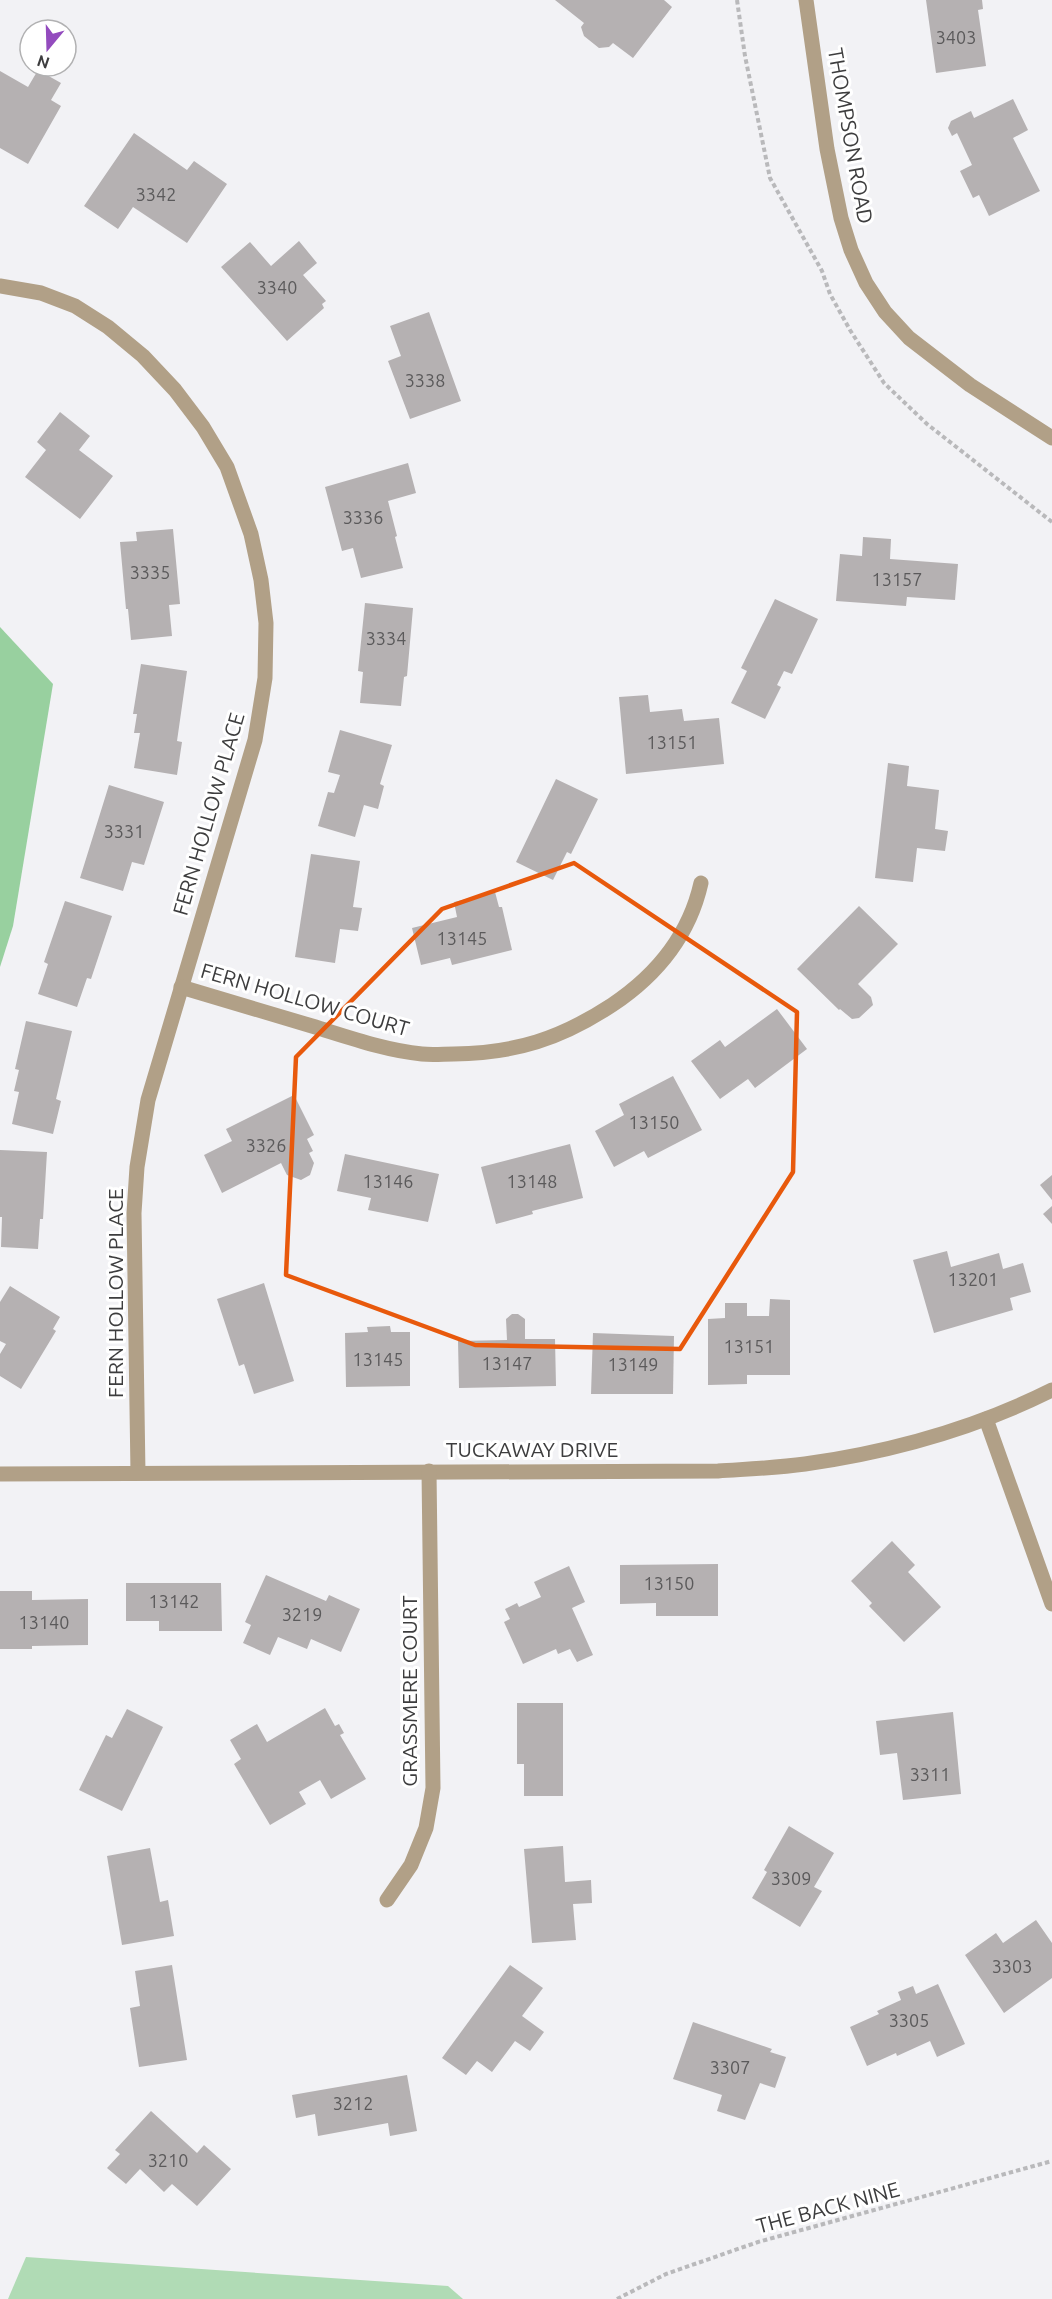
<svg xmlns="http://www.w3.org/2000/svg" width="1052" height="2299" font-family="Ubuntu,sans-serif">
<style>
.green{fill:#b0dbb5}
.forest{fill:#98d09f}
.building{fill:#b5b1b2}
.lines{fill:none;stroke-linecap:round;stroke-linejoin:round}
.path{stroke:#b9b9bb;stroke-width:4;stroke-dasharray:4.5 3;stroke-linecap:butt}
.minor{stroke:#b1a087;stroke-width:15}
.marked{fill:none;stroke:#e8590c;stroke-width:4.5;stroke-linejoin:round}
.labels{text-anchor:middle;stroke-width:6;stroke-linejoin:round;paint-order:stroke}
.number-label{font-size:18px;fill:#5b5a5b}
.street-label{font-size:21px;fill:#3d3d3e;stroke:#fff}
</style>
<rect width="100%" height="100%" fill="#f2f2f5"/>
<polygon class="green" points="26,2257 448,2286 463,2299 8,2299"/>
<polygon class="forest" points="0,627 53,684 13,926 0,967"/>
<g class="building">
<polygon points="555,0 664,0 672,7 633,58 613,43 609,47 599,48 584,36 581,27 584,23"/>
<polygon points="926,0 982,0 983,9 978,10 986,66 936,73"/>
<polygon points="38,70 61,83 51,100 61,106 28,164 0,148 0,71 28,87"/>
<polygon points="1013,99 1028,130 1013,138 1040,191 989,216 979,195 973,198 960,171 972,165 957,133 952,136 948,128 951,121 971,111 974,118"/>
<polygon points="134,133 187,170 194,161 227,184 187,243 133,207 118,229 84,206"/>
<polygon points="299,241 317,263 303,275 326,301 322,304 324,308 287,341 221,267 250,242 271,266"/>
<polygon points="429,312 461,401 410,419 388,361 401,356 390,326"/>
<polygon points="60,412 90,436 79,450 113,476 80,519 25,477 46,450 37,442"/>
<polygon points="408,463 416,493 388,501 397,536 395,537 403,568 361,578 353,548 342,551 325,487"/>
<polygon points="173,529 180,604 169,605 172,636 131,640 128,609 126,609 120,542 137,541 136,532"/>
<polygon points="863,537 891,539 890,559 958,564 955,600 907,597 906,606 836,601 840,554 862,556"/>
<polygon points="775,599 818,619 792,674 784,671 777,685 781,687 765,719 731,703 747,671 741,668"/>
<polygon points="365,603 413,608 407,676 404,677 401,706 360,703 363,672 358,671"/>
<polygon points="141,664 187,671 177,741 182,742 177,775 134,768 140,733 134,733 137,714 133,714"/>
<polygon points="648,695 650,712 682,709 684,721 719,718 724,764 626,774 619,697"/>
<polygon points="340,730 392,745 380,784 384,786 378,809 364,805 355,837 318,826 328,792 334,793 340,775 328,772"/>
<polygon points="888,763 909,766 907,786 939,790 935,829 948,831 945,851 917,848 913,882 875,878"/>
<polygon points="556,779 598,799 571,854 567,852 553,880 516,862"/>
<polygon points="109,785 164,802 144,865 132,862 123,891 80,878"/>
<polygon points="311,854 360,861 353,907 362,908 358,931 340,929 335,963 295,957"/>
<polygon points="495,892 499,907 502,907 512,950 452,965 450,958 421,965 412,928 457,917 454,902"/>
<polygon points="65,901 112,916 91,979 87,978 77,1007 38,994 48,964 44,962"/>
<polygon points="859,906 898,944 858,984 871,997 873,1005 859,1018 852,1019 840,1009 839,1010 797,969"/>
<polygon points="777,1009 807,1049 755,1088 748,1079 720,1099 691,1061 720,1040 725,1047"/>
<polygon points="26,1021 72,1031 56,1099 61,1101 53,1134 12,1124 19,1092 14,1091 19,1070 15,1069"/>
<polygon points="673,1076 702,1130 648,1158 644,1151 614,1167 595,1131 624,1115 619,1104"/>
<polygon points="294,1095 314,1135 307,1139 313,1151 309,1153 314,1163 310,1175 301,1180 287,1175 281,1163 222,1193 204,1155 232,1141 226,1129"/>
<polygon points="570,1144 583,1198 532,1211 533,1214 496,1224 481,1167"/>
<polygon points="0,1150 47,1152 43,1219 40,1219 38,1249 1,1247 2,1217 0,1217"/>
<polygon points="345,1154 439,1174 428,1222 368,1210 371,1198 337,1191"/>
<polygon points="1052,1175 1052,1200 1040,1185"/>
<polygon points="1052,1206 1052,1224 1043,1214"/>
<polygon points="947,1251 951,1267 999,1253 1003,1269 1023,1263 1031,1292 1010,1298 1013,1310 934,1333 913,1260"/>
<polygon points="264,1283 294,1381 254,1394 244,1364 239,1366 217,1299"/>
<polygon points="10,1286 60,1317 53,1329 56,1331 21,1389 0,1376 0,1354 6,1344 0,1341 0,1302"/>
<polygon points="770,1299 790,1300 790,1375 747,1375 747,1384 708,1385 708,1319 725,1318 725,1303 747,1303 747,1316 769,1316"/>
<polygon points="512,1314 518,1314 525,1319 525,1339 555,1339 556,1386 459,1388 458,1341 507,1340 506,1319"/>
<polygon points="390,1326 391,1332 410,1332 410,1386 346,1387 345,1333 368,1332 367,1327"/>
<polygon points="593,1333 674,1336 673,1394 591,1394"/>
<polygon points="892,1541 915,1565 908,1572 941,1607 904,1642 869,1606 872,1603 851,1581"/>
<polygon points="718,1564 718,1616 656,1616 656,1603 620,1604 620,1565"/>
<polygon points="569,1566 585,1602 572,1608 593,1655 577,1662 570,1649 558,1654 556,1649 523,1664 504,1622 510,1619 505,1609 517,1603 519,1607 541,1597 534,1582"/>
<polygon points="266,1575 326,1601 329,1595 360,1609 341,1652 311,1639 307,1649 278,1637 270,1655 243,1643 251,1625 245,1622"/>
<polygon points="126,1583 221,1583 222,1631 159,1631 159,1621 126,1621"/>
<polygon points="0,1591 32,1591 32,1600 88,1599 88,1645 32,1646 32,1649 0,1649"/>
<polygon points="517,1703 563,1703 563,1796 524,1796 524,1764 517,1764"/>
<polygon points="325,1708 335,1726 339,1724 344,1733 340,1735 366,1779 331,1799 320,1780 299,1792 306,1804 270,1825 234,1764 241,1759 230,1740 257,1724 267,1742"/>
<polygon points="127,1709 163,1727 122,1811 79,1790 106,1735 112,1738"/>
<polygon points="953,1712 961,1794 903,1800 897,1753 880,1755 876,1721"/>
<polygon points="789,1826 834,1853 814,1887 822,1891 800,1927 752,1898 767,1872 764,1870"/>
<polygon points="563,1846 565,1882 591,1880 592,1903 573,1904 576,1940 532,1943 524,1849"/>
<polygon points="150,1848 160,1902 168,1900 174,1936 122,1945 107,1856"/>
<polygon points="1036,1920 1052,1943 1052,1978 1004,2013 965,1955 996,1933 1003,1943"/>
<polygon points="172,1965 187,2060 139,2067 130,2008 140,2006 135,1971"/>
<polygon points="510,1965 543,1988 522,2016 544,2032 530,2051 515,2041 492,2072 477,2061 466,2075 442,2058"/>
<polygon points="938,1984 965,2044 937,2057 930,2041 897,2056 896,2053 867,2066 850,2027 879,2014 877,2011 901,2000 898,1992 913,1986 916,1994"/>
<polygon points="693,2022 772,2049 770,2052 786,2057 775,2088 760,2083 745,2120 717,2111 722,2095 673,2079"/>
<polygon points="407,2075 417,2131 390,2136 388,2123 318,2136 315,2114 296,2118 292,2095"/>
<polygon points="151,2111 197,2153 204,2145 231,2169 197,2206 172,2184 164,2192 140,2169 126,2184 107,2168 120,2154 115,2150"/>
</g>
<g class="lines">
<g class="path">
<polyline points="737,0 745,56 770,178 822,271 830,294 850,330 884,383 927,424 1052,522"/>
<polyline points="617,2299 666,2274 758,2242 1052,2161"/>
</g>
<g class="minor">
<polyline points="806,0 827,149 841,218 851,250 866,283 885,312 909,338 970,385 1052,438"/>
<polyline points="0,286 41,293 75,306 108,327 143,356 175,390 203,427 227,467 251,534 261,580 266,623 265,678 255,740 148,1100 137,1167 134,1213 138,1473"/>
<path d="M181,987C224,1000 268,1013 312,1026C348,1037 384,1050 422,1054C432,1055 444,1054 454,1054C516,1053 560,1039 612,1005C657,975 689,936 701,883"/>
<polyline points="986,1419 1052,1604"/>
<path d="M0,1474L718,1471C747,1469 776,1468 805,1464C890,1452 976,1428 1052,1390"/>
<polyline points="387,1900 411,1865 426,1828 433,1788 429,1471"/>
</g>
</g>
<path class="marked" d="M574,863L797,1012L793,1172L680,1349L475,1345L286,1275L296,1057L442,909Z"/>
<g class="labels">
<g class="number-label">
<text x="956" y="44">3403</text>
<text x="156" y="201">3342</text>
<text x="277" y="294">3340</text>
<text x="425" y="387">3338</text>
<text x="363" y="524">3336</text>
<text x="150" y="579">3335</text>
<text x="897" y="586">13157</text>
<text x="386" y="645">3334</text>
<text x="672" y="749">13151</text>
<text x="124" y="838">3331</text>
<text x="462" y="945">13145</text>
<text x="654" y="1129">13150</text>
<text x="266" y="1152">3326</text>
<text x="388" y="1188">13146</text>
<text x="532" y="1188">13148</text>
<text x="973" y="1286">13201</text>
<text x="749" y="1353">13151</text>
<text x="378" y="1366">13145</text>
<text x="507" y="1370">13147</text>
<text x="633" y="1371">13149</text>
<text x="669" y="1590">13150</text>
<text x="174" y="1608">13142</text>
<text x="302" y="1621">3219</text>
<text x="44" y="1629">13140</text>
<text x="930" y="1781">3311</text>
<text x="791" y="1885">3309</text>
<text x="1012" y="1973">3303</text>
<text x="909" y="2027">3305</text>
<text x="730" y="2074">3307</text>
<text x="353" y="2110">3212</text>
<text x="168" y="2167">3210</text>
</g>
<g class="street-label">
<text transform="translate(850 136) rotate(80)" y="7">THOMPSON ROAD</text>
<text transform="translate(209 814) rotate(-74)" y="7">FERN HOLLOW PLACE</text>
<text transform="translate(305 1000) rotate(16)" y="7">FERN HOLLOW COURT</text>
<text transform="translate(116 1293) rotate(-90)" y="7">FERN HOLLOW PLACE</text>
<text x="532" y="1457">TUCKAWAY DRIVE</text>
<text transform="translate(410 1691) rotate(-90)" y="7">GRASSMERE COURT</text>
<text transform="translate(828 2208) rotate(-15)" y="7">THE BACK NINE</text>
</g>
</g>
<g transform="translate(48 48) rotate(199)"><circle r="28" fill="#ffffff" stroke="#b1b1b2" stroke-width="1.5"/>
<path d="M0-4.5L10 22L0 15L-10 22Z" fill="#934bbe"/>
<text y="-9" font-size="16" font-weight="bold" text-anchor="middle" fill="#3d3d3e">N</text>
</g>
</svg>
